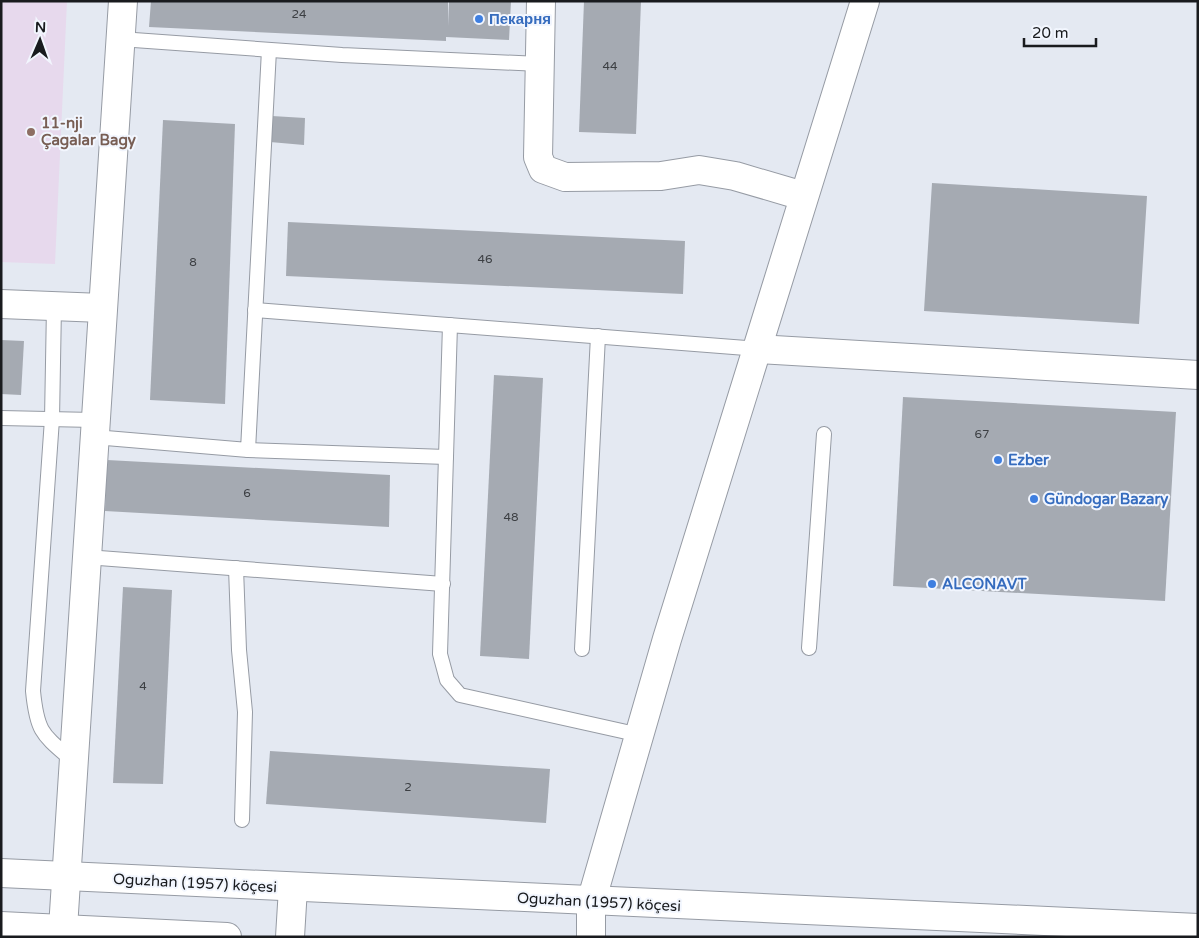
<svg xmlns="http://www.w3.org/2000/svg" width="1199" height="938" font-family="'Varela Round',sans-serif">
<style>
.education{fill:#e7d9ed}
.building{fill:#a5aab2}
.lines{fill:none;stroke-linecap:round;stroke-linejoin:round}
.lane-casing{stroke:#969ba4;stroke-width:16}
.street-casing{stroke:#969ba4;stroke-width:30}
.secondary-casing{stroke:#969ba4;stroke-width:30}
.lane{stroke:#fff;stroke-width:14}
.street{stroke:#fff;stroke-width:28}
.secondary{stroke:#fff;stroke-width:28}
.shop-dot{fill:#3f7fe0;stroke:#f2f6fe;stroke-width:2}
.education-dot{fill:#8d6e63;stroke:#f2f6fe;stroke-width:2}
.labels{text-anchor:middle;stroke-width:4;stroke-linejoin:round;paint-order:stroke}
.number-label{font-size:12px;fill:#3c3f43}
.shop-label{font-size:15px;font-weight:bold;fill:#366cbe;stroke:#f2f6fe;text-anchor:start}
.education-label{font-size:15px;font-weight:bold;fill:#785e54;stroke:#f2f6fe;text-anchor:start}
.street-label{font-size:15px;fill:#191b1e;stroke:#f2f6fe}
</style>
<rect width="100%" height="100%" fill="#e4e9f2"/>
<polygon class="education" points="1,1 67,1 55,264 1,262"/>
<g class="building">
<polygon points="151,1 448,1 448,26 449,1 511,1 509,40 446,37 446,41 149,27"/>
<polygon points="584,1 641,1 636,134 579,132"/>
<polygon points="272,116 305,118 304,145 270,142"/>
<polygon points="163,120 235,124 225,404 150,400"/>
<polygon points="932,183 1147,196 1139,324 924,311"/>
<polygon points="288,222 685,241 683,294 286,276"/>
<polygon points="1,340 24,341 21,395 1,394"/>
<polygon points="494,375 543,378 529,659 480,656"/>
<polygon points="903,397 1176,412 1165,601 893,586"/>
<polygon points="107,460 390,475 389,527 105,511"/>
<polygon points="123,587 172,590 163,784 113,783"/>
<polygon points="270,751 550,769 546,823 266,804"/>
</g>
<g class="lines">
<defs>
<g id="lane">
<polyline points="120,39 342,55 540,64"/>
<path d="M54,306L52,419L33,691C37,732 42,734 72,760"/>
<polyline points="255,310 759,349"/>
<polyline points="450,325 440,654 447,680 460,695 640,735"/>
<polyline points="1,418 94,420"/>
<polyline points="94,437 248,450 269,50"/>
<polyline points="248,450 446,457"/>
<polyline points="86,557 443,584"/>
<polyline points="236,568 239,650 245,712 242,820"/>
<polyline points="809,648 824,434"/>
<polyline points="582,649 598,336"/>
</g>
<g id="street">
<polyline points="541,1 538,157 543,169 565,177 661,176 699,170 735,176 803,196"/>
<polyline points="1,304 102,308"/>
<polyline points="759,349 1198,375"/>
<polyline points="63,928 123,1"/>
<polyline points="290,937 293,888"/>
<polyline points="591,937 591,902 667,639 865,1"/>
</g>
<g id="secondary">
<polyline points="1,873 1198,928"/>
<polyline points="1,926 227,937"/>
</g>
</defs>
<use href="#lane" class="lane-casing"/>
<use href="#street" class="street-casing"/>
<use href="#secondary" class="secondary-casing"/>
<use href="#lane" class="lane"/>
<use href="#street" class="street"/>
<use href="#secondary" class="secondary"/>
</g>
<g class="shop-dot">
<circle cx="479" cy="19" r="5"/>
<circle cx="998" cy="460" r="5"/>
<circle cx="1034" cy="499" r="5"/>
<circle cx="932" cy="584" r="5"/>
</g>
<circle class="education-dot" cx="31" cy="132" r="5"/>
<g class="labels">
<g class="number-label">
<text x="299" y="18">24</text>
<text x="610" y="70">44</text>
<text x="485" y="263">46</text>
<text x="193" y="266">8</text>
<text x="982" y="438">67</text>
<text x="247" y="497">6</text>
<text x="511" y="521">48</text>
<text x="143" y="690">4</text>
<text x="408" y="791">2</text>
</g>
<g class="shop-label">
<text x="489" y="24">Пекарня</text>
<text x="1008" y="465">Ezber</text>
<text x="1044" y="504">Gündogar Bazary</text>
<text x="942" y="589">ALCONAVT</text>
</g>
<g class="education-label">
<text x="41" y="128">11-nji<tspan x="41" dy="17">Çagalar Bagy</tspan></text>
</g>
<g class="street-label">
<text transform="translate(195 883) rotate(3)" y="5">Oguzhan (1957) köçesi</text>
<text transform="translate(599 902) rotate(3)" y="5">Oguzhan (1957) köçesi</text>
</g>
</g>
<rect width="1199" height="938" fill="none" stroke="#191b1e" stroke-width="5"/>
<g transform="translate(40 40) rotate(2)" stroke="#f2f6fe" stroke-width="4" paint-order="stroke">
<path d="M0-4L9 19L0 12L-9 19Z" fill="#191b1e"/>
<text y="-8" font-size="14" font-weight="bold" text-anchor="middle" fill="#191b1e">N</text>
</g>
<path d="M1024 38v8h72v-8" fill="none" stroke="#191b1e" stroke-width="2.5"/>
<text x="1032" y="38" font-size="15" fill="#191b1e" stroke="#f2f6fe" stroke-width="4" paint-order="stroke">20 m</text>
</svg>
